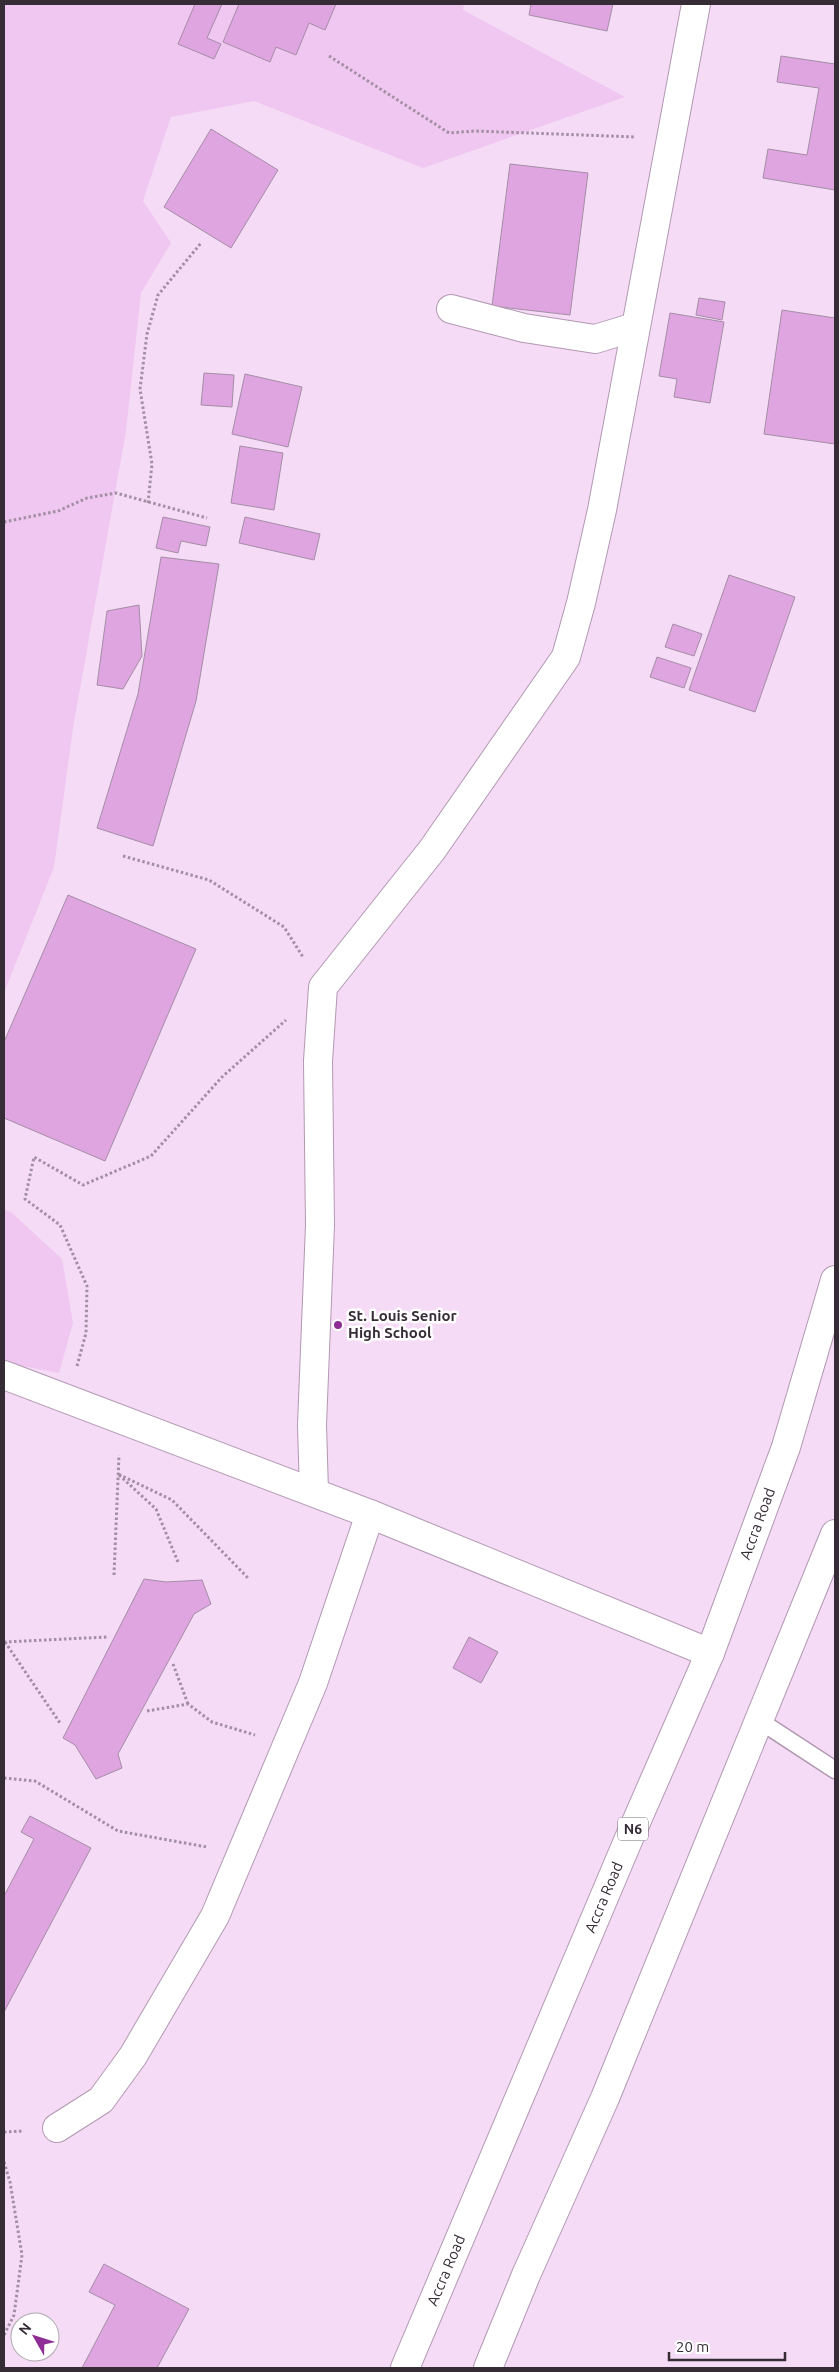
<svg xmlns="http://www.w3.org/2000/svg" width="839" height="2372" font-family="Ubuntu,sans-serif">
<style>
.green{fill:#efc7f1}
.building{fill:#dea5e0;stroke:#a58da6}
.lines{fill:none;stroke-linecap:round;stroke-linejoin:round}
.lane-casing{stroke:#b299b2;stroke-width:19}
.street-casing{stroke:#b299b2;stroke-width:30}
.highway-casing{stroke:#b299b2;stroke-width:30}
.path{stroke:#a28fa3;stroke-width:3;stroke-dasharray:2.5 2.5;stroke-linecap:butt}
.lane{stroke:#fff;stroke-width:16}
.street{stroke:#fff;stroke-width:28}
.highway{stroke:#fff;stroke-width:28}
.poi-dot{fill:#8e2d95;stroke:#fff;stroke-width:2}
.labels{text-anchor:middle;stroke-width:5;stroke-linejoin:round;paint-order:stroke}
.shield{fill:#fff;stroke:#726b72;stroke-width:1}
.shield-label{font-size:14px;font-weight:bold;fill:#362c36}
.poi-label{font-size:15px;font-weight:bold;fill:#362c36;stroke:#fff;text-anchor:start}
.street-label{font-size:15px;fill:#362c36;stroke:#fff}
</style>
<rect width="100%" height="100%" fill="#f5dbf6"/>
<g class="green">
<polygon points="4,4 464,4 463,10 625,97 423,168 254,101 171,117 143,201 171,243 141,293 126,431 73,728 54,867 4,993"/>
<polygon points="4,1209 12,1213 62,1259 73,1323 59,1373 22,1366 4,1360"/>
</g>
<g class="building">
<polygon points="195,4 222,4 207,38 221,44 214,59 178,44"/>
<polygon points="239,4 336,4 325,30 309,23 296,55 276,47 270,62 223,42"/>
<polygon points="531,4 613,4 607,31 529,15"/>
<polygon points="781,56 835,64 835,190 763,178 768,149 807,155 819,88 777,82"/>
<polygon points="211,129 278,170 231,248 164,207"/>
<polygon points="510,164 588,173 570,315 492,306"/>
<polygon points="699,298 725,302 722,320 696,315"/>
<polygon points="782,310 835,318 835,444 764,434"/>
<polygon points="670,313 724,322 710,403 674,397 677,379 659,376"/>
<polygon points="204,373 234,375 232,407 201,405"/>
<polygon points="245,374 302,387 288,447 232,434"/>
<polygon points="240,446 283,453 274,510 231,503"/>
<polygon points="163,517 210,527 206,546 181,541 178,553 156,548"/>
<polygon points="245,517 320,534 314,560 239,543"/>
<polygon points="161,557 219,564 196,701 153,846 97,828 138,694"/>
<polygon points="729,575 795,597 755,712 689,690"/>
<polygon points="139,605 142,656 123,689 97,685 107,611"/>
<polygon points="673,624 702,634 694,656 665,647"/>
<polygon points="657,657 691,668 684,688 650,677"/>
<polygon points="68,895 196,949 105,1161 4,1118 4,1042"/>
<polygon points="144,1579 166,1582 202,1580 211,1604 194,1614 118,1754 122,1768 96,1779 75,1745 63,1738"/>
<polygon points="469,1637 498,1652 481,1683 453,1668"/>
<polygon points="30,1816 91,1848 4,2012 4,1896 34,1839 21,1832"/>
<polygon points="104,2264 189,2309 157,2368 82,2368 115,2305 89,2292"/>
</g>
<g class="lines">
<defs>
<polyline id="lane" points="760,1721 835,1770"/>
<g id="street">
<polyline points="451,309 524,328 595,339 635,327"/>
<polyline points="4,1375 370,1514 710,1653"/>
<polyline points="314,1492 312,1425 320,1225 318,1061 323,987 432,850 566,657 581,603 602,510 696,4"/>
<polyline points="57,2128 101,2100 133,2056 215,1916 313,1683 370,1514"/>
</g>
<g id="highway">
<path id="s1" d="M405,2368L627,1843L710,1653L786,1447L835,1280"/>
<polyline points="488,2368 526,2275 605,2098 835,1534"/>
</g>
</defs>
<use href="#lane" class="lane-casing"/>
<use href="#street" class="street-casing"/>
<use href="#highway" class="highway-casing"/>
<g class="path">
<polyline points="329,56 449,133 475,131 636,137"/>
<polyline points="148,503 152,464 140,389 147,334 158,295 201,243"/>
<polyline points="4,522 58,511 87,498 116,493 207,518"/>
<polyline points="123,856 209,880 284,927 303,957"/>
<polyline points="77,1366 86,1333 87,1286 60,1225 25,1199 34,1157 83,1185 151,1156 222,1077 286,1020"/>
<polyline points="178,1562 156,1509 118,1474 172,1500 248,1578"/>
<polyline points="114,1575 119,1455"/>
<polyline points="4,1642 107,1637"/>
<polyline points="5,1642 60,1723"/>
<polyline points="173,1664 188,1704"/>
<polyline points="147,1711 188,1704 212,1722 255,1735"/>
<polyline points="4,1778 35,1781 118,1831 207,1847"/>
<polyline points="4,2132 24,2131"/>
<polyline points="4,2162 10,2182 22,2255 14,2315 4,2335"/>
</g>
<use href="#lane" class="lane"/>
<use href="#street" class="street"/>
<use href="#highway" class="highway"/>
</g>
<circle class="poi-dot" cx="338" cy="1325" r="5"/>
<g class="labels">
<rect class="shield" x="618" y="1817.5" width="30" height="23" rx="4"/>
<g class="shield-label">
<text x="633" y="1834">N6</text>
</g>
<g class="poi-label">
<text x="348" y="1321">St. Louis Senior<tspan x="348" dy="17">High School</tspan></text>
</g>
<g class="street-label">
<text dy="5" stroke="none"><textPath href="#s1" startOffset="915">Accra Road</textPath></text>
<text dy="5" stroke="none"><textPath href="#s1" startOffset="511">Accra Road</textPath></text>
<text dy="5" stroke="none"><textPath href="#s1" startOffset="106">Accra Road</textPath></text>
</g>
</g>
<rect width="839" height="2372" fill="none" stroke="#362c36" stroke-width="10"/>
<g transform="translate(35 2337) rotate(309)"><circle r="24" fill="#ffffff" stroke="#afabaf"/>
<path d="M0-4L9 19L0 12L-9 19Z" fill="#8e2d95"/>
<text y="-8" font-size="14" font-weight="bold" text-anchor="middle" fill="#362c36">N</text>
</g>
<path d="M669 2352v8h116v-8" fill="none" stroke="#362c36" stroke-width="2.5"/>
<text x="676" y="2352" font-size="15" fill="#362c36" stroke="#ffffff" stroke-width="4" paint-order="stroke">20 m</text>
</svg>
